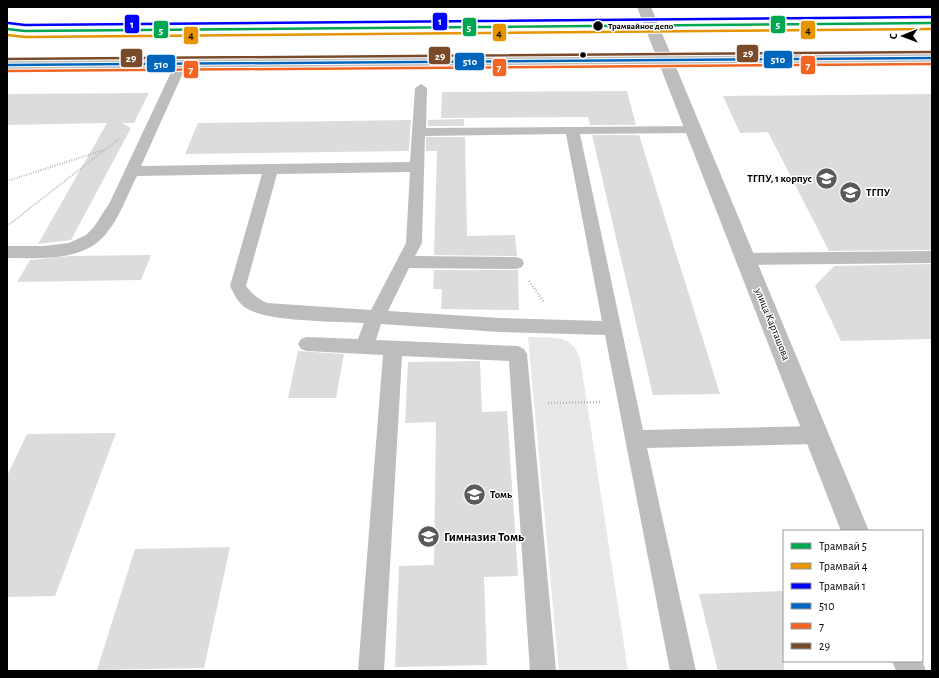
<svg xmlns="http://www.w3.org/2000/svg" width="939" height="678" font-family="'Alegreya Sans',sans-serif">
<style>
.green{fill:#e8e8e8}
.building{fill:#dcdcdc}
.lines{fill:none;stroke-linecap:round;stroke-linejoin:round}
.primary-casing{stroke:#dbdbdb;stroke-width:2}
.path-far1{stroke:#b8b8b8;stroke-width:2;stroke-dasharray:1 1.5;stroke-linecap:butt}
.path{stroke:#b8b8b8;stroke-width:2.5;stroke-dasharray:1 2;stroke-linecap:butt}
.lane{fill:#bdbdbd;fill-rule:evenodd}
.street{fill:#bdbdbd;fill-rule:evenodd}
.primary{fill:#bdbdbd;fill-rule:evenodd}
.tram{stroke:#bdbdbd;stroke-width:1}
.bus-1-casing{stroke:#fff;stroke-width:4.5}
.bus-2-casing{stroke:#fff;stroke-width:4.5}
.bus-3-casing{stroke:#fff;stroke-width:4.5}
.bus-1{stroke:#0065bd;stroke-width:2.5}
.bus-2{stroke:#f26522;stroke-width:2.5}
.bus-3{stroke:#7a4b2a;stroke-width:2.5}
.tram-1-casing{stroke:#fff;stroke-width:4.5}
.tram-2-casing{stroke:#fff;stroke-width:4.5}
.tram-3-casing{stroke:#fff;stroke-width:4.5}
.tram-1{stroke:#00a651;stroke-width:2.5}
.tram-2{stroke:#e69400;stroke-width:2.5}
.tram-3{stroke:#00f;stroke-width:2.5}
.stop-dot{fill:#000;stroke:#fff;stroke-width:1.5}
.labels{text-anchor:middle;stroke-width:3;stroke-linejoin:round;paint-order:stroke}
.far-stop-label{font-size:9px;font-weight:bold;fill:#000;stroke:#fff;text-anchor:start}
.poi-label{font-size:11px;font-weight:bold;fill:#000;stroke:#fff;text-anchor:start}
.street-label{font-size:11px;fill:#000;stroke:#fff}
.near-poi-label{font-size:13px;font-weight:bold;fill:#000;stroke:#fff;text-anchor:start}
.line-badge{stroke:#fff;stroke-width:1.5}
.badge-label{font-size:11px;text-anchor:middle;font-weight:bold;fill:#fff}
.pale-badge-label{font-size:11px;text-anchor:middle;font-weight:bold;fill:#111}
</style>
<rect width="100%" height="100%" fill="#fff"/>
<path class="green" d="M528,337C550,338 572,333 580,358L628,671H559Z"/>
<g class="building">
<polygon points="627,91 636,125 590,125 588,117 441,118 442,92"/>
<polygon points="149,93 134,123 122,123 131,128 71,240 38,244 107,123 7,125 7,94"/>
<polygon points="932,94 932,250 829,251 768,132 740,133 723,96"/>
<polygon points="464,119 464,126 428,126 428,120"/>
<polygon points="411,120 409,151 185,154 198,123"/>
<polygon points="592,135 639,135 720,394 653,395"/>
<polygon points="426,137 465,137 467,236 515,235 517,256 434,255 437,151 426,151"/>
<polygon points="151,255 141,280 17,282 30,260 70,256"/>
<polygon points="932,264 932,339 841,341 815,286 834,266"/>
<polygon points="434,270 518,270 519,310 441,309 442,289 433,289"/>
<polygon points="298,351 344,354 336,398 288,398"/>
<polygon points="480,361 482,412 507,411 518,576 484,577 487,665 395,667 399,566 434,565 436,422 405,423 408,362"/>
<polygon points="116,433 55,596 7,597 7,476 27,434"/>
<polygon points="230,547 204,668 97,670 135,549"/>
<polygon points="784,591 784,671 718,671 699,594"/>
</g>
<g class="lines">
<defs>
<polygon id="primary" points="932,54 932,62 7,69 7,61"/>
</defs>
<use href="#primary" class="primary-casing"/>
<g class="path-far1">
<polyline points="7,181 104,150"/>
<polyline points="7,226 120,138"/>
</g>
<g class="path">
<polyline points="529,281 544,302"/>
<polyline points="548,403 601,402"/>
</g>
<g class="lane">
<path d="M181,60L187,64L141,166L410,162L415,88L421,84L427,88L426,128L699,126L701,129L699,132L694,133L580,134L643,430L817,426L824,428L827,435L824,442L817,444L647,448L696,671H670L605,335L500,332L381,324L376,340L518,346L524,349L527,354L556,671H530L509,361L402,356L384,671H358L383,355L307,351L301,349L298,344L301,339L307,337L358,339L364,323C335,321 267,322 246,308C238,303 234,294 230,286L262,174L137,176C127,195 120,218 105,235C82,262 39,258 7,258V246H44L69,243L86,235L94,227L110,202L175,64ZM566,134L602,321L500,318L388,311L409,268L516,269L522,267L524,263L522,259L516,257L415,256L422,243L425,136ZM410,172L406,243L371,310L267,303C258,299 252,294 246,286L277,174Z"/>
<polygon points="932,251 932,263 746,265 740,263 738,259 740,255 746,253"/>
</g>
<g class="street">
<polygon points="637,7 651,7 869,531 841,531"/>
<polygon points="922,660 926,671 896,671 892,661"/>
</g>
<use href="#primary" class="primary"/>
<polyline class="tram" points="782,18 829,24"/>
<defs>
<polyline id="bus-1" points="7,65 932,58"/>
<polyline id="bus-2" points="7,71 932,64"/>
<polyline id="bus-3" points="7,59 932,52"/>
</defs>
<use href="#bus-1" class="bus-1-casing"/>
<use href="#bus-2" class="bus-2-casing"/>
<use href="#bus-3" class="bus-3-casing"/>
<use href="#bus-1" class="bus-1"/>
<use href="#bus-2" class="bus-2"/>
<use href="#bus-3" class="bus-3"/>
<defs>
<polyline id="tram-1" points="7,29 25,31 932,23"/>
<polyline id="tram-2" points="7,35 25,37 932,29"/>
<polyline id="tram-3" points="8,23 25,25 932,17"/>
</defs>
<use href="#tram-1" class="tram-1-casing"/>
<use href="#tram-2" class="tram-2-casing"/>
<use href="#tram-3" class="tram-3-casing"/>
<use href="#tram-1" class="tram-1"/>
<use href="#tram-2" class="tram-2"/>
<use href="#tram-3" class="tram-3"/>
</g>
<defs>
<symbol id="university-disc" viewBox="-11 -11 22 22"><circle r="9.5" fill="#595959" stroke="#fff"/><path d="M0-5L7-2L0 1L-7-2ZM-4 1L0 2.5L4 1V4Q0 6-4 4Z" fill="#fff"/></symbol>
<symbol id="school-disc" viewBox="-11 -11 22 22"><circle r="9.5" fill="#595959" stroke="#fff"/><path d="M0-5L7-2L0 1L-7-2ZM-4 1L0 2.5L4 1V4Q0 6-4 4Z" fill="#fff"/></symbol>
</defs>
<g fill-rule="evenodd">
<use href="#university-disc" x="814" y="166" width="25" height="25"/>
<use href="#university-disc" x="838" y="180" width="25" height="25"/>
<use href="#school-disc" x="462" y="482" width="25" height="25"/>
<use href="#school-disc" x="416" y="524" width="25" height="25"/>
</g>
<g class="stop-dot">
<circle cx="598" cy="26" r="5.5"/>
<circle cx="583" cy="55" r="3.5"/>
</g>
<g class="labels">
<g class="far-stop-label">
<text x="608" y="29">Трамвайное депо</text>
</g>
<g class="poi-label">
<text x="812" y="182" text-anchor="end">ТГПУ, 1 корпус</text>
<text x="866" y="196">ТГПУ</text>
<text x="490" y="498">Томь</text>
</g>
<g class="street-label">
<text transform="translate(773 324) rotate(68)" y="4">улица Карташова</text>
</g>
<g class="near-poi-label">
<text x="444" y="541">Гимназия Томь</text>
</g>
</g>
<g class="line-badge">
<rect x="432" y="12" width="16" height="19" rx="4" fill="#00f"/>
<rect x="124" y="14" width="16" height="20" rx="4" fill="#00f"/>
<rect x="770" y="15" width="16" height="19" rx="4" fill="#00a651"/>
<rect x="462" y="17" width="15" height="20" rx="4" fill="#00a651"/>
<rect x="153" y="20" width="16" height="19" rx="4" fill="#00a651"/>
<rect x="800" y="20" width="16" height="20" rx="4" fill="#e69400"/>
<rect x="492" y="23" width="15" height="19" rx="4" fill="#e69400"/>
<rect x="183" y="26" width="16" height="19" rx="4" fill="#e69400"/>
<rect x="736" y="44" width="23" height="19" rx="4" fill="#7a4b2a"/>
<rect x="428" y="46" width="23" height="19" rx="4" fill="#7a4b2a"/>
<rect x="120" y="48" width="23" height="20" rx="4" fill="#7a4b2a"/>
<rect x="763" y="50" width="30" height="19" rx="4" fill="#0065bd"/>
<rect x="454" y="52" width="31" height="19" rx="4" fill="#0065bd"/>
<rect x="146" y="54" width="30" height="19" rx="4" fill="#0065bd"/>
<rect x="800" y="55" width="16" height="20" rx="4" fill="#f26522"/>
<rect x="492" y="58" width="15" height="19" rx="4" fill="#f26522"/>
<rect x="183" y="60" width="16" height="19" rx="4" fill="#f26522"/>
</g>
<g class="badge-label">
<text x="440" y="25">1</text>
<text x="132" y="28">1</text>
<text x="778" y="28">5</text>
<text x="469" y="31">5</text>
<text x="161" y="34">5</text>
<text x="748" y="57">29</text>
<text x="440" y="60">29</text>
<text x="131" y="62">29</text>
<text x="778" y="63">510</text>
<text x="470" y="65">510</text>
<text x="161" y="68">510</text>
<text x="808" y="69">7</text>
<text x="499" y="71">7</text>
<text x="191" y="73">7</text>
</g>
<g class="pale-badge-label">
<text x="808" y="34">4</text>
<text x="499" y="37">4</text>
<text x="191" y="39">4</text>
</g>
<rect width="939" height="678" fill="none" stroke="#000000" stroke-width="16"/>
<rect x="783" y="530" width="140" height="132" fill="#ffffff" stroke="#999999"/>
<rect x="791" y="543" width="20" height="6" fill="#00a651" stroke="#999999"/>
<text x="819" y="550" font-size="12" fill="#000000">Трамвай 5</text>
<rect x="791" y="563" width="20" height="6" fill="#e69400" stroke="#999999"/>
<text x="819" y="570" font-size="12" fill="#000000">Трамвай 4</text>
<rect x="791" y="583" width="20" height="6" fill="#0000ff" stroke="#999999"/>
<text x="819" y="590" font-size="12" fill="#000000">Трамвай 1</text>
<rect x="791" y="603" width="20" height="6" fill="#0065bd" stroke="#999999"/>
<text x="819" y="610" font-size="12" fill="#000000">510</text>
<rect x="791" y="623" width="20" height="6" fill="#f26522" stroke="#999999"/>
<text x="819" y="630" font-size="12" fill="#000000">7</text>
<rect x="791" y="643" width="20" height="6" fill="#7a4b2a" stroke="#999999"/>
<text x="819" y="650" font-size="12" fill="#000000">29</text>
<g transform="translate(903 36) rotate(269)" stroke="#ffffff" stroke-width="3" paint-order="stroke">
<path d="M0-3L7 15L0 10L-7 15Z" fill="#000000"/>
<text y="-6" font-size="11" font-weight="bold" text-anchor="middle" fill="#000000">С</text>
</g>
</svg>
